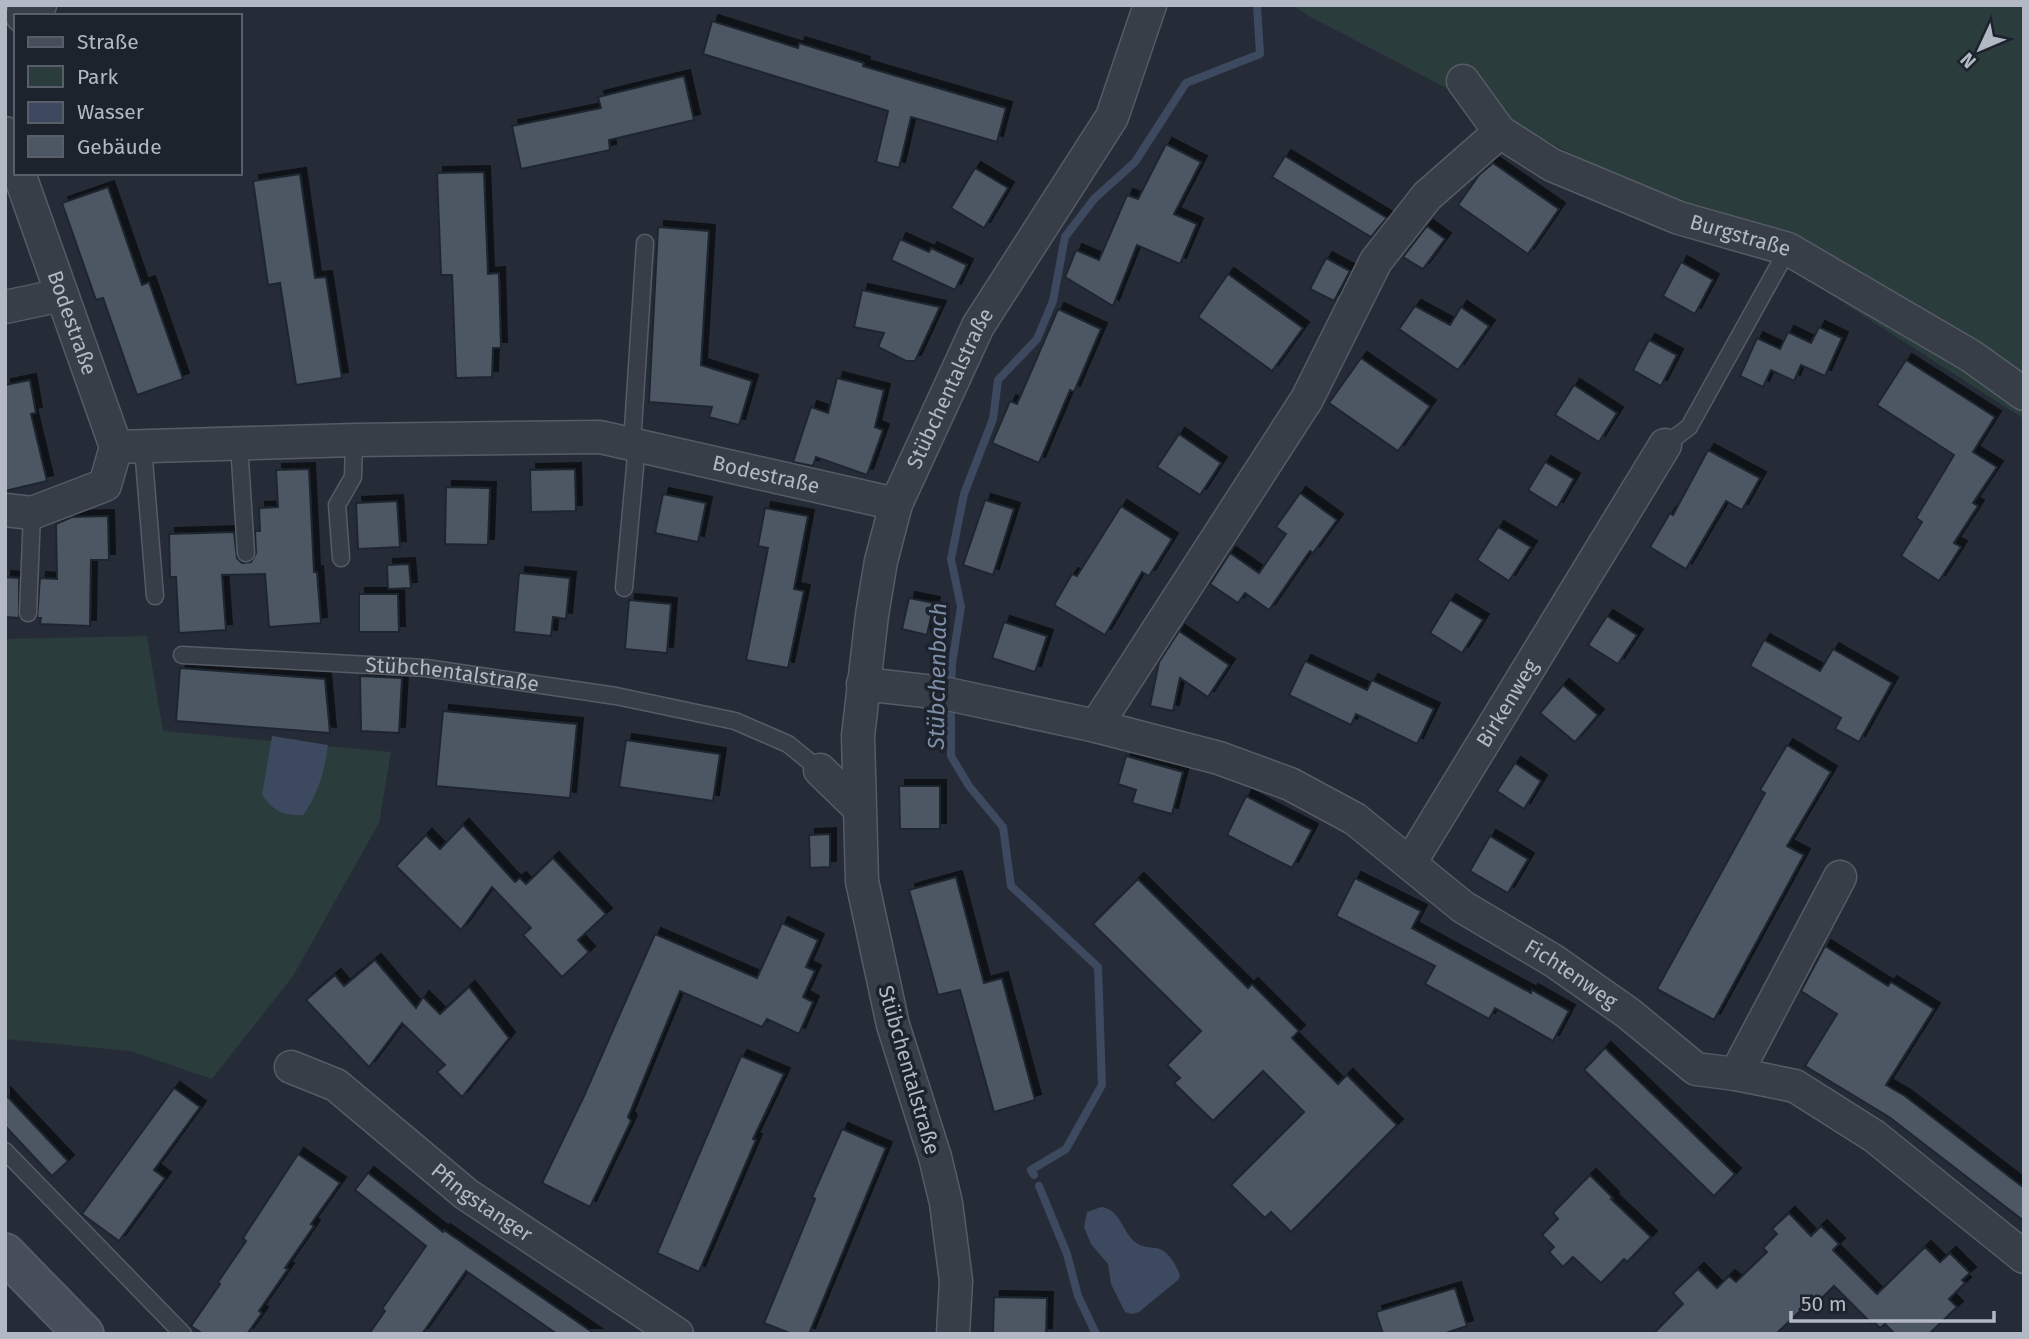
<svg xmlns="http://www.w3.org/2000/svg" width="2029" height="1339" font-family="'Fira Sans',sans-serif">
<style>
.green{fill:#2b3c3c}
.water{fill:#3d495e}
.lines{fill:none;stroke-linecap:round;stroke-linejoin:round}
.stream{stroke:#3d495e;stroke-width:8}
.building{fill:#4d5663;stroke:#1f252f;stroke-width:2;filter:url(#shadow)}
.lane-casing{stroke:#565c66;stroke-width:19}
.street-casing{stroke:#565c66;stroke-width:35}
.secondary-casing{stroke:#565c66;stroke-width:42}
.lane{stroke:#383e48;stroke-width:16}
.street{stroke:#383e48;stroke-width:32}
.secondary{stroke:#474d5a;stroke-width:38}
.labels{text-anchor:middle;stroke-width:7;stroke-linejoin:round;paint-order:stroke}
.street-label{font-size:21px;fill:#b3b9c4;stroke:#1d232d}
.water-label{font-size:23px;font-style:italic;fill:#7f8ea8;stroke:#1d232d}
</style>
<defs>
<filter id="shadow"><feDropShadow dx="6" dy="-6" stdDeviation="0" flood-color="#0009"/></filter>
</defs>
<rect width="100%" height="100%" fill="#252c37"/>
<g class="green">
<polygon points="1292,5 2024,5 2024,419 1788,267 1309,16"/>
<polygon points="147,636 163,731 391,752 379,823 293,976 212,1079 130,1051 5,1039 5,639"/>
</g>
<g class="water">
<path d="M272,736L328,745C325,770 318,795 303,815C283,816 274,811 262,795Z"/>
<path d="M1101,1207C1120,1209 1122,1231 1135,1242C1142,1247 1147,1247 1155,1248C1168,1249 1177,1266 1180,1276L1178,1280L1139,1312L1132,1314L1125,1312L1111,1284L1108,1264L1091,1244L1084,1227L1087,1212Z"/>
</g>
<g class="lines">
<g class="stream">
<polyline points="951,689 952,664 961,607 951,559 964,494 993,419 998,380 1037,339 1053,301 1065,237 1094,199 1135,162 1186,83 1260,54 1257,5"/>
<polyline points="951,702 951,756 969,786 1003,827 1011,886 1098,967 1102,1085 1066,1149 1031,1170 1034,1175"/>
<polyline points="1039,1186 1067,1254 1078,1296 1096,1334"/>
</g>
</g>
<g class="building">
<polygon points="712,21 798,48 799,43 864,63 863,66 1006,108 997,142 911,117 899,168 876,162 888,111 703,54"/>
<polygon points="684,76 694,120 609,140 610,150 521,169 512,126 601,108 598,97"/>
<polygon points="1166,144 1201,162 1174,214 1197,224 1180,264 1137,245 1113,306 1065,277 1076,250 1099,260 1127,195 1138,199"/>
<polygon points="1285,156 1387,218 1371,237 1272,177"/>
<polygon points="1493,163 1559,209 1528,254 1458,205 1479,175"/>
<polygon points="975,168 1008,188 984,228 951,208"/>
<polygon points="484,172 488,274 499,273 501,348 493,348 492,377 456,378 452,275 441,275 437,173"/>
<polygon points="300,174 315,278 326,277 342,378 296,385 280,283 268,285 253,181"/>
<polygon points="108,187 142,285 149,282 183,379 137,395 103,298 96,300 62,203"/>
<polygon points="1427,226 1445,239 1423,269 1403,257"/>
<polygon points="658,227 709,231 701,365 752,381 739,425 709,417 712,407 649,402"/>
<polygon points="900,239 929,252 931,248 967,265 955,290 891,260"/>
<polygon points="1326,258 1350,271 1334,301 1310,289"/>
<polygon points="1681,262 1713,280 1695,314 1663,296"/>
<polygon points="1228,274 1303,328 1272,371 1198,317"/>
<polygon points="862,290 940,307 915,361 906,361 878,347 884,333 854,327"/>
<polygon points="1415,306 1450,325 1461,307 1489,326 1458,370 1399,329"/>
<polygon points="1058,309 1101,329 1074,392 1070,390 1039,463 992,443 1010,401 1017,404"/>
<polygon points="1819,327 1842,338 1825,376 1801,365 1794,381 1771,370 1763,387 1740,376 1757,338 1780,349 1788,332 1811,343"/>
<polygon points="1649,340 1677,355 1661,386 1633,370"/>
<polygon points="1361,358 1430,406 1398,451 1329,403"/>
<polygon points="1906,360 1995,417 1973,452 1997,467 1973,503 1978,506 1954,543 1961,547 1939,581 1901,556 1922,522 1916,518 1954,455 1877,405"/>
<polygon points="837,378 884,390 875,427 883,430 867,475 816,457 813,466 793,462 811,407 828,413"/>
<polygon points="30,380 36,413 31,414 47,481 5,491 5,385"/>
<polygon points="1574,385 1617,413 1599,442 1555,415"/>
<polygon points="1179,434 1221,463 1200,495 1157,467"/>
<polygon points="1708,450 1760,478 1742,510 1726,501 1686,569 1650,547 1670,513 1673,515"/>
<polygon points="1545,462 1574,479 1557,508 1528,490"/>
<polygon points="309,469 314,572 317,572 321,623 269,627 265,574 222,575 226,630 179,633 176,577 170,577 169,534 234,532 237,558 242,563 251,562 256,553 255,531 260,531 259,508 278,507 276,470"/>
<polygon points="575,469 576,511 531,512 530,470"/>
<polygon points="446,487 490,488 488,545 445,544"/>
<polygon points="1300,493 1337,520 1313,553 1310,551 1269,610 1245,593 1238,603 1210,584 1230,553 1259,573 1286,534 1276,527"/>
<polygon points="663,494 706,503 698,542 655,533"/>
<polygon points="985,500 1014,509 993,575 963,565"/>
<polygon points="397,501 400,547 358,549 356,503"/>
<polygon points="1121,506 1172,539 1149,576 1142,572 1105,635 1054,605 1072,574 1077,576"/>
<polygon points="765,508 808,516 794,589 804,591 788,668 746,660 768,548 758,546"/>
<polygon points="108,516 109,560 91,560 90,626 40,624 41,618 37,618 40,578 57,579 56,524 72,517"/>
<polygon points="1498,527 1531,547 1509,581 1477,560"/>
<polygon points="409,564 411,588 388,589 387,565"/>
<polygon points="519,573 570,578 566,619 553,617 551,636 514,632"/>
<polygon points="5,577 19,578 19,618 5,617"/>
<polygon points="359,594 398,594 399,632 359,632"/>
<polygon points="909,598 934,603 927,635 902,629"/>
<polygon points="629,600 671,604 667,653 625,649"/>
<polygon points="1450,600 1483,620 1462,653 1430,633"/>
<polygon points="1607,616 1637,635 1618,664 1588,645"/>
<polygon points="1004,622 1047,636 1035,672 992,658"/>
<polygon points="1179,631 1229,665 1208,697 1180,678 1173,711 1150,706 1159,662"/>
<polygon points="1764,640 1820,671 1833,649 1892,683 1859,742 1835,729 1841,718 1750,666"/>
<polygon points="1305,661 1367,690 1372,680 1434,709 1417,744 1356,714 1351,725 1289,695"/>
<polygon points="180,668 325,679 330,733 176,721"/>
<polygon points="360,676 402,678 399,733 361,731"/>
<polygon points="1563,685 1598,715 1575,742 1540,713"/>
<polygon points="443,711 577,724 570,798 436,786"/>
<polygon points="626,740 720,754 713,801 619,787"/>
<polygon points="1787,745 1831,772 1787,846 1804,855 1714,1020 1657,989 1765,793 1760,790"/>
<polygon points="1126,756 1183,772 1172,814 1132,803 1136,790 1118,784"/>
<polygon points="1515,763 1541,781 1524,809 1497,791"/>
<polygon points="899,786 940,786 940,829 900,829"/>
<polygon points="1246,796 1312,830 1292,868 1227,835"/>
<polygon points="463,825 515,882 520,878 526,884 553,858 606,914 578,940 589,952 562,977 523,935 531,928 492,887 461,930 396,866 426,835 440,849"/>
<polygon points="830,834 830,867 810,868 809,835"/>
<polygon points="1490,836 1528,859 1508,893 1470,871"/>
<polygon points="956,877 984,983 1002,978 1035,1100 994,1112 960,990 938,995 909,890"/>
<polygon points="1355,878 1421,911 1412,928 1531,993 1532,990 1569,1011 1553,1041 1495,1008 1489,1019 1425,984 1435,966 1336,916"/>
<polygon points="1138,879 1248,988 1252,984 1299,1031 1292,1038 1338,1084 1347,1075 1397,1125 1291,1232 1271,1212 1265,1218 1231,1185 1304,1112 1263,1071 1213,1121 1174,1083 1180,1078 1167,1065 1201,1031 1093,924"/>
<polygon points="782,923 818,940 806,967 815,971 803,997 813,1002 799,1034 767,1019 762,1027 680,991 628,1117 631,1121 590,1207 542,1183 584,1096 655,934 757,978"/>
<polygon points="1825,946 1888,986 1891,982 1934,1009 1886,1085 1905,1096 2024,1188 2024,1221 1889,1117 1805,1066 1837,1014 1801,991"/>
<polygon points="375,960 416,1008 423,997 440,1014 469,987 509,1038 462,1097 437,1072 445,1065 402,1023 369,1067 306,1000 335,975 344,986"/>
<polygon points="1605,1048 1735,1174 1714,1196 1584,1070"/>
<polygon points="741,1056 784,1074 753,1139 756,1140 699,1272 657,1253"/>
<polygon points="174,1088 200,1107 154,1170 165,1178 119,1241 82,1214"/>
<polygon points="5,1094 68,1161 52,1176 5,1126"/>
<polygon points="842,1129 886,1148 809,1334 792,1334 764,1323 815,1199 812,1197"/>
<polygon points="298,1154 340,1183 311,1224 314,1226 285,1268 288,1269 259,1311 262,1313 247,1334 203,1334 191,1326 220,1284 218,1282 246,1241 243,1238"/>
<polygon points="368,1173 443,1232 444,1230 595,1334 557,1334 466,1271 422,1334 369,1334 385,1311 382,1309 426,1246 355,1190"/>
<polygon points="1590,1175 1613,1198 1611,1199 1651,1237 1627,1262 1624,1259 1601,1283 1573,1257 1563,1267 1549,1252 1554,1247 1542,1235 1558,1219 1553,1213"/>
<polygon points="1789,1213 1811,1236 1821,1226 1839,1244 1833,1250 1877,1294 1925,1247 1940,1262 1950,1253 1970,1273 1962,1280 1965,1283 1949,1299 1957,1307 1929,1334 1895,1334 1885,1324 1880,1328 1873,1321 1871,1323 1834,1286 1818,1302 1814,1298 1776,1334 1653,1334 1683,1304 1673,1293 1698,1269 1717,1288 1729,1276 1736,1282 1767,1252 1763,1248 1777,1234 1772,1229"/>
<polygon points="1455,1288 1467,1326 1443,1334 1383,1334 1376,1312"/>
<polygon points="994,1297 1047,1298 1046,1334 993,1334"/>
</g>
<g class="lines">
<defs>
<g id="lane">
<polyline points="239,444 246,553"/>
<polyline points="632,444 645,243"/>
<polyline points="1665,445 1689,427 1788,249"/>
<polyline points="143,447 155,596"/>
<polyline points="341,558 337,505 353,477 354,440"/>
<polyline points="624,588 637,445"/>
<polyline points="28,613 32,513"/>
<path id="s1" d="M182,655L426,668L616,696L735,721L788,744L820,770"/>
<polyline points="5,1151 183,1334"/>
</g>
<g id="street">
<polyline points="22,16 40,5"/>
<path id="s2" d="M1463,81L1500,132L1552,165L1679,218L1788,249L1971,356L2024,394"/>
<polyline points="5,133 16,163"/>
<path id="s3" d="M19,173L116,447L354,440L600,437L896,504"/>
<polyline points="5,307 62,295"/>
<polyline points="5,510 32,513 105,485 116,447"/>
<path id="s4" d="M863,684L943,693L1096,726L1219,758L1290,784L1355,819L1463,907L1554,961L1628,1013L1696,1069L1736,1074L1840,877"/>
<polyline points="1096,726 1307,399 1376,261 1427,196 1500,132"/>
<polyline points="820,770 858,807"/>
<path id="s5" d="M1410,863L1665,445"/>
<path id="s6" d="M291,1067L336,1085L466,1194L677,1334"/>
<polyline points="1736,1074 1795,1086 1874,1136 2024,1257"/>
<path id="s7" d="M953,1334L956,1281L946,1203L935,1157L893,1025L862,881L858,736L872,615L881,561L896,504L978,326L1112,117L1150,5"/>
</g>
<polyline id="secondary" points="5,1253 84,1334"/>
</defs>
<use href="#lane" class="lane-casing"/>
<use href="#street" class="street-casing"/>
<use href="#secondary" class="secondary-casing"/>
<use href="#lane" class="lane"/>
<use href="#street" class="street"/>
<use href="#secondary" class="secondary"/>
</g>
<g class="labels">
<g class="street-label">
<text dy="7" stroke="none"><textPath href="#s2" startOffset="326">Burgstraße</textPath></text>
<text dy="7" stroke="none"><textPath href="#s3" startOffset="159">Bodestraße</textPath></text>
<text dy="7" stroke="none"><textPath href="#s7" startOffset="973">Stübchentalstraße</textPath></text>
<text dy="7" stroke="none"><textPath href="#s3" startOffset="945">Bodestraße</textPath></text>
<text dy="7" stroke="none"><textPath href="#s1" startOffset="271">Stübchentalstraße</textPath></text>
<text dy="7" stroke="none"><textPath href="#s5" startOffset="187">Birkenweg</textPath></text>
<text dy="7" stroke="none"><textPath href="#s4" startOffset="780">Fichtenweg</textPath></text>
<text transform="translate(909 1070) rotate(74)" y="7">Stübchentalstraße</text>
<text dy="7" stroke="none"><textPath href="#s6" startOffset="236">Pfingstanger</textPath></text>
</g>
<g class="water-label">
<text transform="translate(937 676) rotate(-89)" y="8">Stübchenbach</text>
</g>
</g>
<rect width="2029" height="1339" fill="none" stroke="#b3b9c4" stroke-width="14"/>
<rect x="14" y="14" width="228" height="161" fill="#1d232d" stroke="#595f69" stroke-width="2"/>
<rect x="28" y="37" width="35" height="10" fill="#474d5a" stroke="#595f69" stroke-width="2"/>
<text x="77" y="49" font-size="21" fill="#b3b9c4">Straße</text>
<rect x="28" y="66" width="35" height="21" fill="#2b3c3c" stroke="#595f69" stroke-width="2"/>
<text x="77" y="84" font-size="21" fill="#b3b9c4">Park</text>
<rect x="28" y="102" width="35" height="21" fill="#3d495e" stroke="#595f69" stroke-width="2"/>
<text x="77" y="119" font-size="21" fill="#b3b9c4">Wasser</text>
<rect x="28" y="136" width="35" height="21" fill="#4d5663" stroke="#595f69" stroke-width="2"/>
<text x="77" y="154" font-size="21" fill="#b3b9c4">Gebäude</text>
<g transform="translate(1980 49) rotate(226)" stroke="#1d232d" stroke-width="5" paint-order="stroke">
<path d="M0-5L12 26L0 18L-12 26Z" fill="#b3b9c4"/>
<text y="-10" font-size="19" font-weight="bold" text-anchor="middle" fill="#b3b9c4">N</text>
</g>
<path d="M1791 1311v10h203v-10" fill="none" stroke="#b3b9c4" stroke-width="3.5"/>
<text x="1801" y="1311" font-size="21" fill="#b3b9c4" stroke="#1d232d" stroke-width="5" paint-order="stroke">50 m</text>
</svg>
